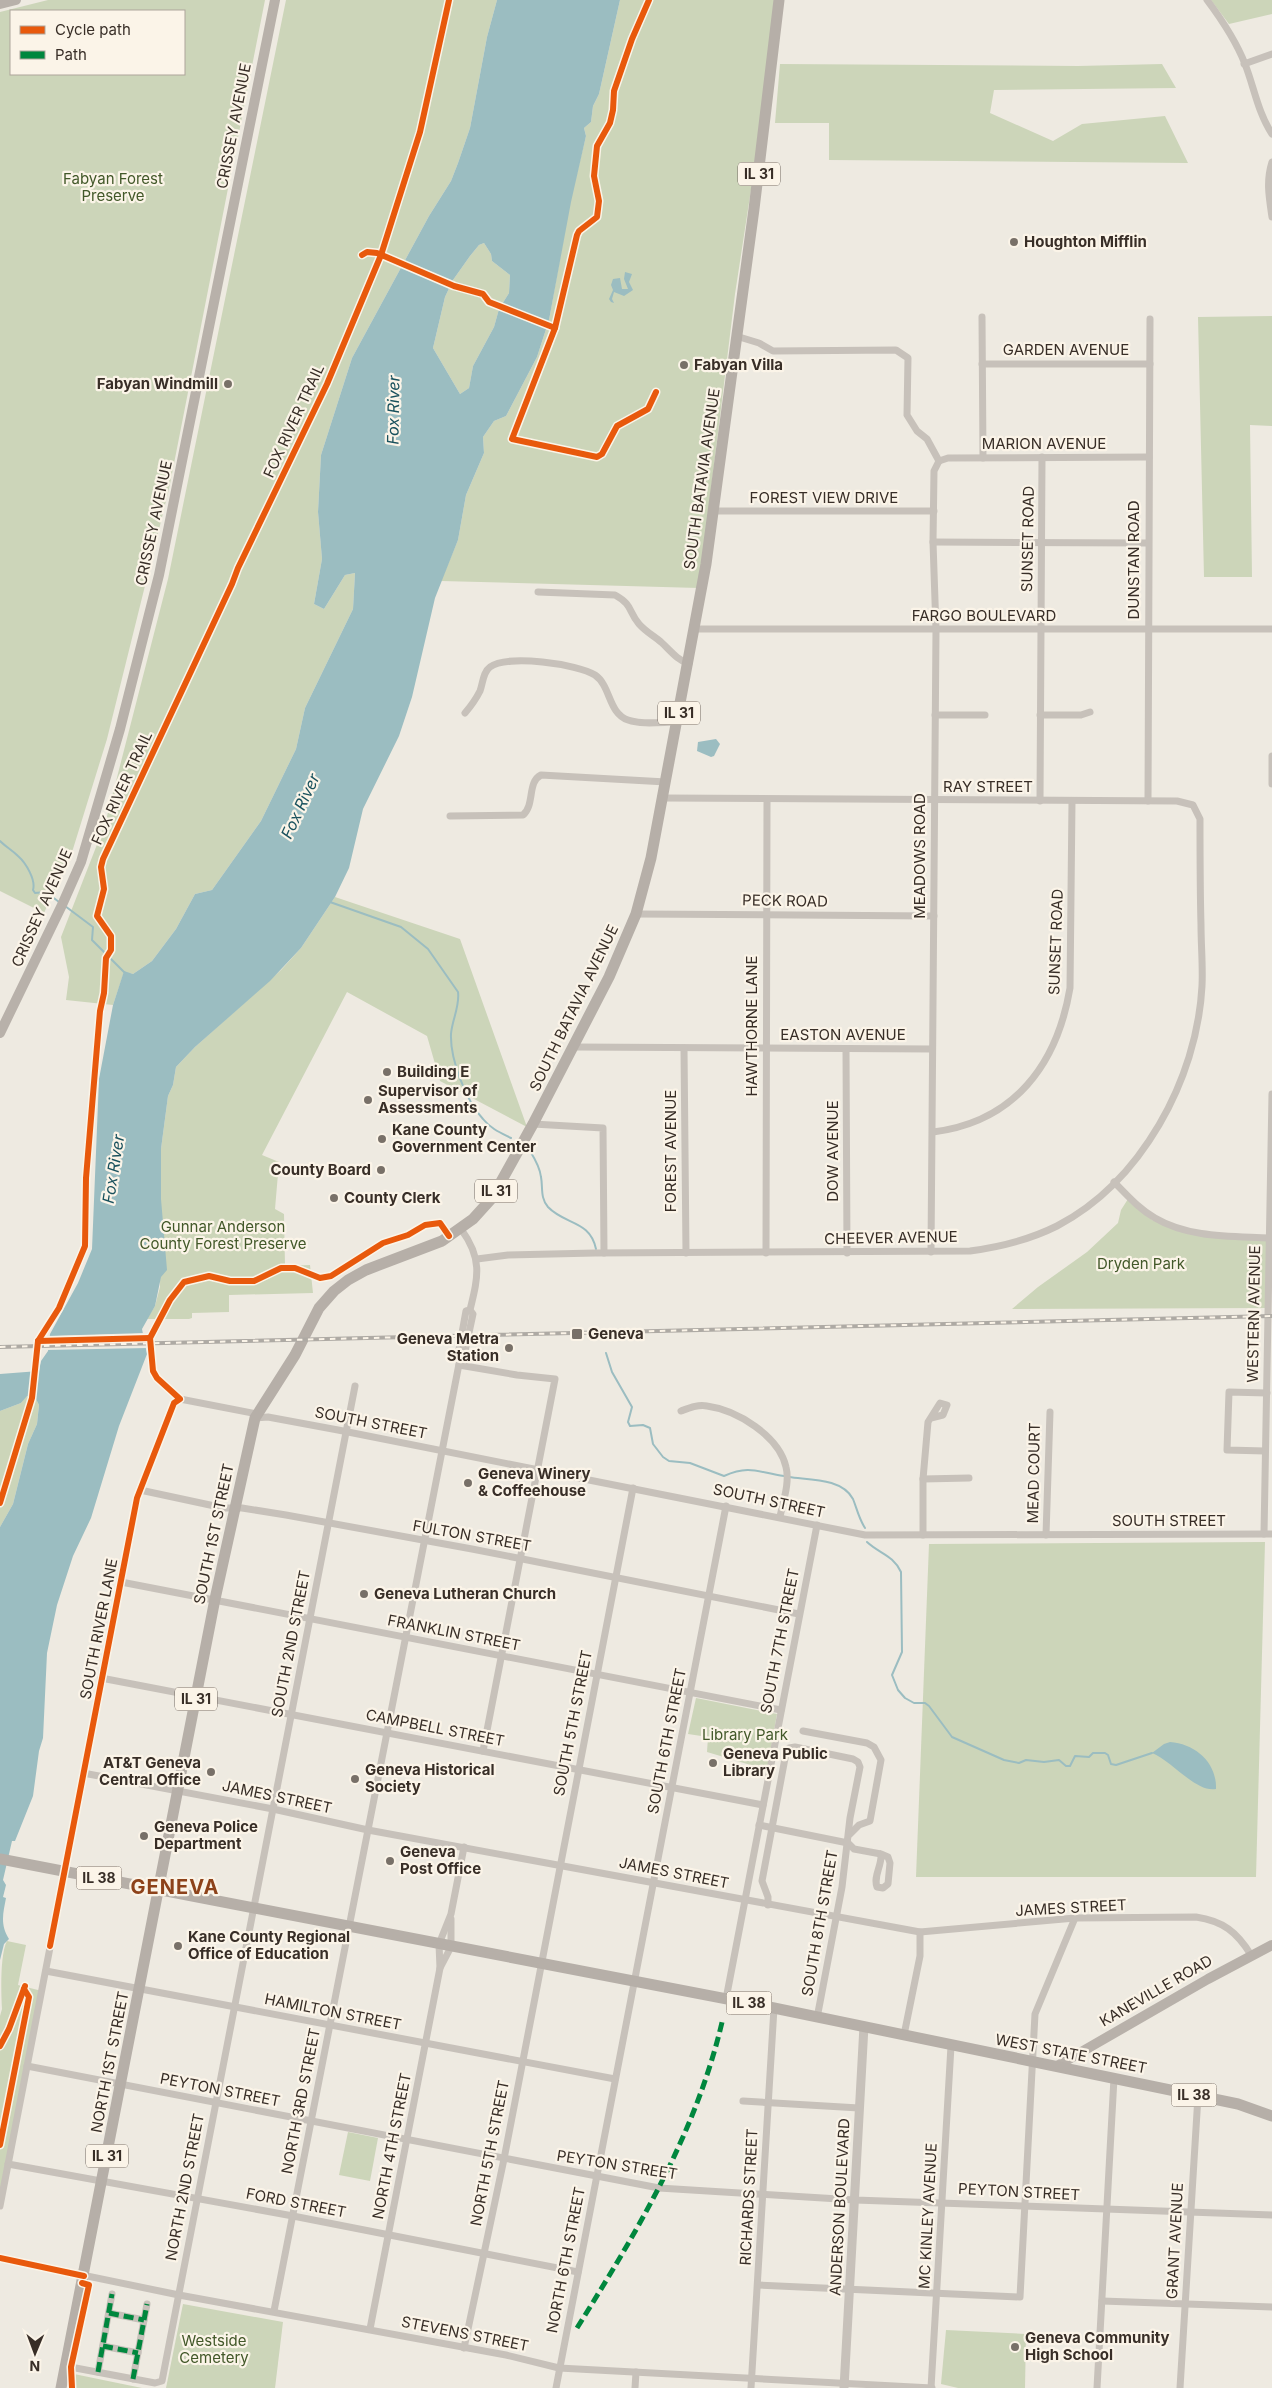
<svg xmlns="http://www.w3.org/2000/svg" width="1272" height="2388" font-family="Inter,sans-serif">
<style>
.green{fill:#ccd5b9;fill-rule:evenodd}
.water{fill:#9bbdc1;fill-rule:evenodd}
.pier{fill:#eeeae1}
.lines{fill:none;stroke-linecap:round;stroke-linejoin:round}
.stream{stroke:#9bbdc1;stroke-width:2}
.minor{stroke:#c7c1ba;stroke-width:7}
.tertiary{stroke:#c7c1ba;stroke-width:9}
.secondary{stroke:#b8b1aa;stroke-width:10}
.primary{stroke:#b6afa8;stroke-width:11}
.rail-casing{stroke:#aeaaa4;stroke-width:4}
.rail{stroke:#fbf4e8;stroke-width:2;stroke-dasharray:5.5;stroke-linecap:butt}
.quiet{stroke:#00873e;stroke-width:5;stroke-dasharray:10 5;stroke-linecap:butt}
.cycleway-casing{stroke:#fbf4e8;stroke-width:9}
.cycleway{stroke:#e8590c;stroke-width:6}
.poi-dot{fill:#787068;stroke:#fbf4e8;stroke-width:2}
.labels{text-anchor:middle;stroke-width:4.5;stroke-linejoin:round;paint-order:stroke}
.shield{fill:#fbf4e8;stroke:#726961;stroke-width:1}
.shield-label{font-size:14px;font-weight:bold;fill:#382e27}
.street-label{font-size:15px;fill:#382e27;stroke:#fbf4e8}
.park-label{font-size:15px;fill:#425829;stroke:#fbf4e8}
.poi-label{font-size:15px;font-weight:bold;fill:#382e27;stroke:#fbf4e8;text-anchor:start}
.water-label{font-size:16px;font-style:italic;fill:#19515d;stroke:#fbf4e8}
.district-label{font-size:20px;font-weight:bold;letter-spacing:1px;fill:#8d421a;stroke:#fbf4e8}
</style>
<rect width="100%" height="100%" fill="#eeeae1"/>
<g class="green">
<path d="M48,0H265L169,489L107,739L73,849L44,913L0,891V12ZM11,11H184V74H11Z"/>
<polygon points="286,0 497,0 487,37 470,128 458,163 451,181 429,216 352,358 321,455 318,512 322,559 314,604 324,609 345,575 355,573 353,609 305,708 296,749 261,821 212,890 195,894 176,929 152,961 133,974 124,972 113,1005 66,1000 69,977 61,937 105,824 168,579"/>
<polygon points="620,0 776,0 758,144 735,294 699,588 441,581 458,540 466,495 484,453 483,437 494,421 506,416 537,357 549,320 570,202 586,136 584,128 591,122 593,106 599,94"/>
<polygon points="1211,0 1272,0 1272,14 1229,24"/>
<polygon points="780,64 1078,66 1162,64 1176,88 994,90 990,113 1053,141 1082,124 1165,116 1188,163 829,160 829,123 775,123"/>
<polygon points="484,243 491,254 492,261 510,275 509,293 499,309 494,327 473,366 469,388 460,394 433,348 445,297 453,280 470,256 479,245"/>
<polygon points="1272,316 1272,426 1250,425 1252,577 1204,577 1198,317"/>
<polygon points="335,897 460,939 527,1127 440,1081 427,1036 347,992 262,1155 279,1162 275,1209 284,1214 285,1266 310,1265 313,1293 229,1295 229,1312 192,1313 192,1318 189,1319 147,1319 155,1306 160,1287 161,1149 168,1096 173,1085 176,1067 195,1047 281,970 301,948"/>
<polygon points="1128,1199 1152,1220 1176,1230 1266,1240 1266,1308 1012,1309 1038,1287 1087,1252 1118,1223 1121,1210"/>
<polygon points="26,1396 35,1397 39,1405 37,1424 28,1444 13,1504 0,1527 0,1411 21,1403"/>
<polygon points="1265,1542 1256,1877 916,1877 929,1544"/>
<polygon points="696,1698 777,1714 767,1770 707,1752 708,1737 688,1734"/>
<path d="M7,1941L26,1945L18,1985L42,1991L0,2206V2016L2,2009C1,1992 0,1954 7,1941Z"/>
<polygon points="348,2132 378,2138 370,2181 339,2175"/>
<polygon points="183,2304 283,2322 275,2388 166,2388"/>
<polygon points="946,2330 1026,2334 1025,2388 958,2388 941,2384"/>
<polygon points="74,2374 142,2388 68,2388 70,2377"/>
</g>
<g class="water">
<path d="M497,0H620L599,94L593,106L591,122L584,128L586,136L571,202L549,320L537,357L506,416L494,421L483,437L484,453L466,495L458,540L435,598L412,697L399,736L363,809L349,868L335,897L301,948L270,981L195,1047L176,1067L173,1085L168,1096L161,1149V1199L167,1270L161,1277L155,1306L142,1329L147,1354L119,1426L91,1518L73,1556L57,1605L47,1653L43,1738L39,1751L33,1796L15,1841H12L3,1880L6,1885L3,1897L6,1898C3,1914 0,1924 9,1939L4,1944L0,1960V1527L13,1504L28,1444L37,1424L39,1405L35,1397L27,1396L21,1403L0,1411V1374L39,1371L41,1361L48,1351L50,1334L78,1283L92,1249L99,1079L113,1005L124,971L133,974L152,961L176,929L195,894L212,890L261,821L296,749L305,708L353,609L355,573L345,575L324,609L314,604L322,559L318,512L321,455L352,358L429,216L451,181L458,163L470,128L487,37ZM484,243L491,254L492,261L510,275L509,293L499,309L494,327L473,366L469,388L460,394L433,348L445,297L453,280L470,256L479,245Z"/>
<polygon points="625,272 632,274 629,282 633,290 624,296 614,292 612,299 614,303 611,302 609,299 613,290 611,285 613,279 620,278 622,289 628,289 624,279"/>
<polygon points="716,739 720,744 714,756 711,757 697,751 698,742"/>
<path d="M1170,1742C1196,1744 1217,1763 1216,1789C1196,1793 1171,1760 1152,1753L1164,1744Z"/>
</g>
<g class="pier">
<polygon points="145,1333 146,1338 47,1340 47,1336"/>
<polygon points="147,1340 148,1348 46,1350 46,1343"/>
</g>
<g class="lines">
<g class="stream">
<path d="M0,841C6,847 12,850 18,856C26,863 36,880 33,890L35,893L46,892L59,902"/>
<path d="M330,902L401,927L428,949L458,992C460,1006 452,1020 451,1034C450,1059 466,1101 483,1119C491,1129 501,1133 511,1138"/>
<polyline points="65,906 93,927 92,940 125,973"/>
<path d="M530,1151C535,1159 540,1168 541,1177C543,1187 540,1198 548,1207C565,1225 590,1220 596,1249"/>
<path d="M606,1353L612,1372L632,1407L628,1422L630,1426L643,1425L650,1428L653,1444L663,1457L669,1461L690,1463L724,1476C750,1465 757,1472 784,1476"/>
<path d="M789,1477C809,1480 842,1478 853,1499C857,1509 859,1519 865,1528"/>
<path d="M867,1542C880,1554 893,1555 901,1572L902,1652L892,1675L898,1690L905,1698L914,1703H925L929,1706L952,1737L1004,1760L1019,1763L1026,1760L1044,1762L1059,1760L1066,1766H1070L1075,1756L1089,1757L1093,1753H1105L1108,1755L1111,1764L1116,1765L1152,1753"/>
</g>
<g class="minor">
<path d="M1207,0C1222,20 1236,41 1245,64C1254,87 1258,113 1272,134"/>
<polyline points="1244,64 1272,54"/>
<path d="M1272,162C1266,181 1269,197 1272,217"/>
<polyline points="982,317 983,458"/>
<polyline points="736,336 759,343 773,351 896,350 908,358 907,415 917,431 927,439 939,461"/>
<polyline points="982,364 1150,364"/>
<polyline points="939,461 948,458 1149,457"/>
<polyline points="713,511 934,511"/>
<polyline points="933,542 1148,543"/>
<path d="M538,592L615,595C633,605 628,611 639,624C646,632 654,636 661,642C671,651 676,659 689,664"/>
<polyline points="695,629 1272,629"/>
<path d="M465,713C471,706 476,699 480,691C483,683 483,672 490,667C507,654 578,664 595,675C611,686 608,713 628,720C642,725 662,722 677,722"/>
<polyline points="935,715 985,715"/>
<polyline points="1040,715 1081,715 1090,712"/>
<polyline points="1272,756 1272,784"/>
<polyline points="1040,801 1042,457"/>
<polyline points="1148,801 1150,319"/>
<path d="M450,816L523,815C535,805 527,782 541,775L666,782"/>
<polyline points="636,914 934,916"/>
<polyline points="573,1047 932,1049"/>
<polyline points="684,1048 686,1253"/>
<polyline points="846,1049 847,1253"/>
<polyline points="533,1124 603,1128 604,1253"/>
<path d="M933,1132C1014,1122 1057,1065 1070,988L1072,801"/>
<path d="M1114,1182C1127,1195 1139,1209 1155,1218C1189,1238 1231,1236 1269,1238"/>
<polyline points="931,1252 936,630 933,542 934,471 939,461"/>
<polyline points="766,1253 767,800"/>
<path d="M477,1259L508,1255L595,1253L970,1251C1000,1247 1029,1240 1057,1226C1141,1182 1197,1080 1202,986C1203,966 1201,945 1201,925C1200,890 1200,855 1200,819L1193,805L1177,801L663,798"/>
<path d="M460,1359L464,1356L473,1314L470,1310C478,1277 483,1259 461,1229"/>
<polyline points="459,1365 517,1375 555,1379 483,1751"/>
<path d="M681,1411C689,1408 698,1404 707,1406C737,1410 779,1436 786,1467C790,1483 783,1501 780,1517"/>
<polyline points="255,1418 268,1417 338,1430 865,1535 1272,1534"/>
<polyline points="1265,1451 1227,1450 1229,1392 1267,1393"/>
<polyline points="923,1479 969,1478"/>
<polyline points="140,1490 224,1508 242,1508 286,1515 472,1549 799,1614"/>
<polyline points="1264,1534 1272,1094"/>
<polyline points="923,1535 923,1479 928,1422 940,1403 947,1405 943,1415 931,1418"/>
<polyline points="1046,1535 1050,1412"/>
<polyline points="121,1582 781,1710"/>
<polyline points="101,1678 763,1805"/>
<polyline points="803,1731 867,1743 874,1747 881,1760 870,1821 859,1825 850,1834"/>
<path d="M83,1773L273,1809L368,1830L920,1932L1075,1918L1196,1917C1223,1921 1237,1932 1251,1955"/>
<path d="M759,1825L848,1843L854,1849L881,1854C882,1866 873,1876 877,1887L883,1888L888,1884L890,1863L888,1857L881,1854"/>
<polyline points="768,1905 768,1897 762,1881 786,1753 789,1748 795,1747 853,1759 858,1762 860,1767 850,1818 842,1887 817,2018"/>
<polyline points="440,1968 451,1947 451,1919"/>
<polyline points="46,1971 615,2079"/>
<polyline points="726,1999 817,1525"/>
<polyline points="904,2035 920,1956 920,1932"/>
<polyline points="27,2066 659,2188 855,2200 1272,2215"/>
<polyline points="743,2101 859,2108"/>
<polyline points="8,2164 293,2216 578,2272"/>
<polyline points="0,2206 137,1498 174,1403 180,1399 257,1414"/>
<polyline points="0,2258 179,2295 506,2355 559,2368 932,2388"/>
<polyline points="758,2285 1020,2297 1035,2014 1075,1918"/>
<polyline points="1102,2301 1272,2307"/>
<polyline points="274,2311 460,1359 458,1355 466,1311 470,1310"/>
<polyline points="109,2313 144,2320"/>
<polyline points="370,2329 440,1968 439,1944 451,1914 464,1847"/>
<polyline points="103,2346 138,2353"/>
<polyline points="464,2348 504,2159 633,1488"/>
<polyline points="65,2366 155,2383 162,2381 355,1386"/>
<polyline points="98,2372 112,2294"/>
<polyline points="133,2379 147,2304"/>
<polyline points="556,2388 726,1506"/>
<polyline points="635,2388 636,2372"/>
<polyline points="751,2388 774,2008"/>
<polyline points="931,2388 951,2046"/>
<polyline points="1097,2388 1114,2078"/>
<polyline points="1180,2388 1198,2096"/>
</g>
<polyline class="tertiary" points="844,2388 864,2026"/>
<g class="secondary">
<polyline points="0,4 16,0"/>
<polyline points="0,1033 62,905 81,862 120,729 159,575 275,0"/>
<polyline points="1057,2066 1208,1979 1272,1945"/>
</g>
<g class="primary">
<polyline points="0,1859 774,2008 1238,2104 1272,2116"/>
<polyline points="61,2388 215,1599 255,1418 295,1355 319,1308 334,1291 348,1280 366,1270 442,1241 473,1219 492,1198 533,1124 609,977 636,914 651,858 706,564 754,209 779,0"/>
</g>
<defs>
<polyline id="rail" points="0,1347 1272,1316"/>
</defs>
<use href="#rail" class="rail-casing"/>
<use href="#rail" class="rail"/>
<g class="quiet">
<polyline points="109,2313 144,2320"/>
<path d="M577,2328C638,2230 697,2132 723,2018"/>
<polyline points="103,2346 138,2353"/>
<polyline points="98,2372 112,2294"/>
<polyline points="133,2379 147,2304"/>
</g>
<defs>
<g id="cycleway">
<polyline points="649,0 632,39 614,91 613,110 610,123 597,146 594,176 599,201 597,217 579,231 577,235 555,328 512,439 597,457 602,454 617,426 648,409 656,392"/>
<polyline points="362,255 367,252 377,253 454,286 483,294 489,302 555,328"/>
<polyline points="38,1341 150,1338"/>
<polyline points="0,1503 32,1398 38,1341 59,1308 85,1246 86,1178 100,1011 104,993 106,958 111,950 111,936 97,916 104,889 101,867 103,859 232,584 238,568 327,384 381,255 420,132 449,0"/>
<polyline points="50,1946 137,1498 174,1403 180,1399 157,1378 153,1371 150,1338 170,1300 184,1282 209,1276 230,1281 254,1281 281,1268 295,1268 320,1278 331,1276 383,1243 408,1235 425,1225 440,1223 449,1236"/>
<polyline points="0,2046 9,2029 25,1986"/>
<polyline points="0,2145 29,1997 24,1989"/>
<polyline points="0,2258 84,2276"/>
<polyline points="72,2388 71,2367 89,2285 82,2283"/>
</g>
</defs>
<use href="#cycleway" class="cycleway-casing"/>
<use href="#cycleway" class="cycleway"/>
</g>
<g class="poi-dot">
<circle cx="1014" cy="242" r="5"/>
<circle cx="684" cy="365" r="5"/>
<circle cx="228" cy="384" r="5"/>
<circle cx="387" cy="1072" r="5"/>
<circle cx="368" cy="1100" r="5"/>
<circle cx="382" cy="1139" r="5"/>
<circle cx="381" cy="1170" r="5"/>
<circle cx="334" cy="1198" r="5"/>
<rect x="571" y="1328" width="12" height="12" rx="2.5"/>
<circle cx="509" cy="1348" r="5"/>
<circle cx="468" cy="1483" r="5"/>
<circle cx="364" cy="1594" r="5"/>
<circle cx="713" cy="1763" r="5"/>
<circle cx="211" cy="1772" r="5"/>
<circle cx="355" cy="1779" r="5"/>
<circle cx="144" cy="1836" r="5"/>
<circle cx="390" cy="1861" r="5"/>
<circle cx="178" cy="1946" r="5"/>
<circle cx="1015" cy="2347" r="5"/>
</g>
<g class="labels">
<g class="shield">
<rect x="738" y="162.5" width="42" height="23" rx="4"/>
<rect x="658" y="701.5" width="42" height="23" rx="4"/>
<rect x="475" y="1179.5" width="42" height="23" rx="4"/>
<rect x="175" y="1687.5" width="42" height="23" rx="4"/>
<rect x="76.5" y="1866.5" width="45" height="23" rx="4"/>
<rect x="726.5" y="1991.5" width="45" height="23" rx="4"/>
<rect x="1171.5" y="2083.5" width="45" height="23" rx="4"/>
<rect x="86" y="2144.5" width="42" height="23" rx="4"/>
</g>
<g class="shield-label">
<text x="759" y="179">IL 31</text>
<text x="679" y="718">IL 31</text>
<text x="496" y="1196">IL 31</text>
<text x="196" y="1704">IL 31</text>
<text x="99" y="1883">IL 38</text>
<text x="749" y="2008">IL 38</text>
<text x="1194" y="2100">IL 38</text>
<text x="107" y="2161">IL 31</text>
</g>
<g class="street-label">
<text transform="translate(234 126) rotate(-79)" y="5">CRISSEY AVENUE</text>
<text x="1066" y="355">GARDEN AVENUE</text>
<text transform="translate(294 421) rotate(-65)" y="5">FOX RIVER TRAIL</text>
<text x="1044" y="449">MARION AVENUE</text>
<text transform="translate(702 479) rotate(-82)" y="5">SOUTH BATAVIA AVENUE</text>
<text x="824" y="503">FOREST VIEW DRIVE</text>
<text transform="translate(154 523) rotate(-78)" y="5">CRISSEY AVENUE</text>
<text transform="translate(1028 539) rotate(-89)" y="5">SUNSET ROAD</text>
<text transform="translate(1134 560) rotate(-90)" y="5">DUNSTAN ROAD</text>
<text x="984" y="621">FARGO BOULEVARD</text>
<text x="988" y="792">RAY STREET</text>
<text transform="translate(122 788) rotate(-65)" y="5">FOX RIVER TRAIL</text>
<text transform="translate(920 856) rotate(-90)" y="5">MEADOWS ROAD</text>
<text transform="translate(785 901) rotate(1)" y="5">PECK ROAD</text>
<text transform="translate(42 908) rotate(-66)" y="5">CRISSEY AVENUE</text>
<text transform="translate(1056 942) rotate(-88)" y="5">SUNSET ROAD</text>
<text transform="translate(574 1008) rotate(-64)" y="5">SOUTH BATAVIA AVENUE</text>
<text transform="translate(752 1026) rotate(-90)" y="5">HAWTHORNE LANE</text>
<text x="843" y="1040">EASTON AVENUE</text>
<text transform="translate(671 1151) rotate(-90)" y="5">FOREST AVENUE</text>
<text transform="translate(833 1151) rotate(-90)" y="5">DOW AVENUE</text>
<text transform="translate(891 1238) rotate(-1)" y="5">CHEEVER AVENUE</text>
<text transform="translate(1254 1314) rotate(-89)" y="5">WESTERN AVENUE</text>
<text transform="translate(371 1423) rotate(11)" y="5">SOUTH STREET</text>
<text transform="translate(1034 1473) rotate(-89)" y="5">MEAD COURT</text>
<text transform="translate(769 1501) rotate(12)" y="5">SOUTH STREET</text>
<text x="1169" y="1526">SOUTH STREET</text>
<text transform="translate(214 1534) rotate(-78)" y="5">SOUTH 1ST STREET</text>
<text transform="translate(472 1536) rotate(10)" y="5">FULTON STREET</text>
<text transform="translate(99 1629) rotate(-79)" y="5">SOUTH RIVER LANE</text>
<text transform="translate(454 1633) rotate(11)" y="5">FRANKLIN STREET</text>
<text transform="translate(780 1641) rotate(-79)" y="5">SOUTH 7TH STREET</text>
<text transform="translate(291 1644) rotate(-79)" y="5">SOUTH 2ND STREET</text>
<text transform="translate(573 1723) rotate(-79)" y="5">SOUTH 5TH STREET</text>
<text transform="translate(435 1728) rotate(11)" y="5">CAMPBELL STREET</text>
<text transform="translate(667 1741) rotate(-79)" y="5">SOUTH 6TH STREET</text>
<text transform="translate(277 1797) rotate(12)" y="5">JAMES STREET</text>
<text transform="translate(674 1873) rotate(11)" y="5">JAMES STREET</text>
<text transform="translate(1071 1908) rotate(-3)" y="5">JAMES STREET</text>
<text transform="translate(820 1923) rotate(-80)" y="5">SOUTH 8TH STREET</text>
<text transform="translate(1156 1991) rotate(-30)" y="5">KANEVILLE ROAD</text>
<text transform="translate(333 2012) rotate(11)" y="5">HAMILTON STREET</text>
<text transform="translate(1071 2054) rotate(11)" y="5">WEST STATE STREET</text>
<text transform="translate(110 2062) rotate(-79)" y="5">NORTH 1ST STREET</text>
<text transform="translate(220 2090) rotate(11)" y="5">PEYTON STREET</text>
<text transform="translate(301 2101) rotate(-79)" y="5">NORTH 3RD STREET</text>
<text transform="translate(392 2146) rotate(-79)" y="5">NORTH 4TH STREET</text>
<text transform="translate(490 2153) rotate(-79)" y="5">NORTH 5TH STREET</text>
<text transform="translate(617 2165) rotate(9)" y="5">PEYTON STREET</text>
<text transform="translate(185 2187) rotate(-79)" y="5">NORTH 2ND STREET</text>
<text transform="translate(1019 2192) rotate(3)" y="5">PEYTON STREET</text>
<text transform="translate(749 2197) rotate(-87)" y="5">RICHARDS STREET</text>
<text transform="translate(296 2203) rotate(11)" y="5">FORD STREET</text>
<text transform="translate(840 2207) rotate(-87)" y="5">ANDERSON BOULEVARD</text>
<text transform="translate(928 2216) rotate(-87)" y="5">MC KINLEY AVENUE</text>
<text transform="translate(1175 2241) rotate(-87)" y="5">GRANT AVENUE</text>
<text transform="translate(566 2260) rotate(-79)" y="5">NORTH 6TH STREET</text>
<text transform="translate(465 2334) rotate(11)" y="5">STEVENS STREET</text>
</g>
<g class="park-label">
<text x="113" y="184">Fabyan Forest<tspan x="113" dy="17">Preserve</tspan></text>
<text x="223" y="1232">Gunnar Anderson<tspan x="223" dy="17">County Forest Preserve</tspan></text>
<text x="1141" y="1269">Dryden Park</text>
<text x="745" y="1740">Library Park</text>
<text x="214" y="2346">Westside<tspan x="214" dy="17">Cemetery</tspan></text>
</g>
<g class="poi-label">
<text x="1024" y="247">Houghton Mifflin</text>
<text x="694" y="370">Fabyan Villa</text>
<text x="218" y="389" text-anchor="end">Fabyan Windmill</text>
<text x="397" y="1077">Building E</text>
<text x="378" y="1096">Supervisor of<tspan x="378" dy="17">Assessments</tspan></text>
<text x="392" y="1135">Kane County<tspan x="392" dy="17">Government Center</tspan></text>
<text x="371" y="1175" text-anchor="end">County Board</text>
<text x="344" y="1203">County Clerk</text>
<text x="588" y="1339">Geneva</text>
<text x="499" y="1344" text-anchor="end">Geneva Metra<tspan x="499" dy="17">Station</tspan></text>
<text x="478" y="1479">Geneva Winery<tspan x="478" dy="17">&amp; Coffeehouse</tspan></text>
<text x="374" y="1599">Geneva Lutheran Church</text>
<text x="723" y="1759">Geneva Public<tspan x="723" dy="17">Library</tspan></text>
<text x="201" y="1768" text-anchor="end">AT&amp;T Geneva<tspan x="201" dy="17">Central Office</tspan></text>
<text x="365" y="1775">Geneva Historical<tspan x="365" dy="17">Society</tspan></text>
<text x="154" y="1832">Geneva Police<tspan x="154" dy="17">Department</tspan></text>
<text x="400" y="1857">Geneva<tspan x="400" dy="17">Post Office</tspan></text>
<text x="188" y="1942">Kane County Regional<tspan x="188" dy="17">Office of Education</tspan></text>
<text x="1025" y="2343">Geneva Community<tspan x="1025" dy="17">High School</tspan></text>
</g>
<g class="water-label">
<text transform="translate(393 410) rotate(-89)" y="6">Fox River</text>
<text transform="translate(300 806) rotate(-65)" y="6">Fox River</text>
<text transform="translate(113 1169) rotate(-81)" y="6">Fox River</text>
</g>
<g class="district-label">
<text x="175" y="1894">GENEVA</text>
</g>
</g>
<rect x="10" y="10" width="175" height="65" fill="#fbf4e8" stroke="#ada59b"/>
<rect x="20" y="26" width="25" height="8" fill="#e8590c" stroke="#ada59b"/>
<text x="55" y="35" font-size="15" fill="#382e27">Cycle path</text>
<rect x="20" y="51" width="25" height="8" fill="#00873e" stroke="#ada59b"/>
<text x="55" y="60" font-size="15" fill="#382e27">Path</text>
<g transform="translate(35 2353) rotate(181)" stroke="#fbf4e8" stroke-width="4" paint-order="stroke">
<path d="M0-4L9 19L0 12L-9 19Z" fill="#382e27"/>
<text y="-8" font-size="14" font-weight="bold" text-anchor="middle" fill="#382e27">N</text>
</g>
</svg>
